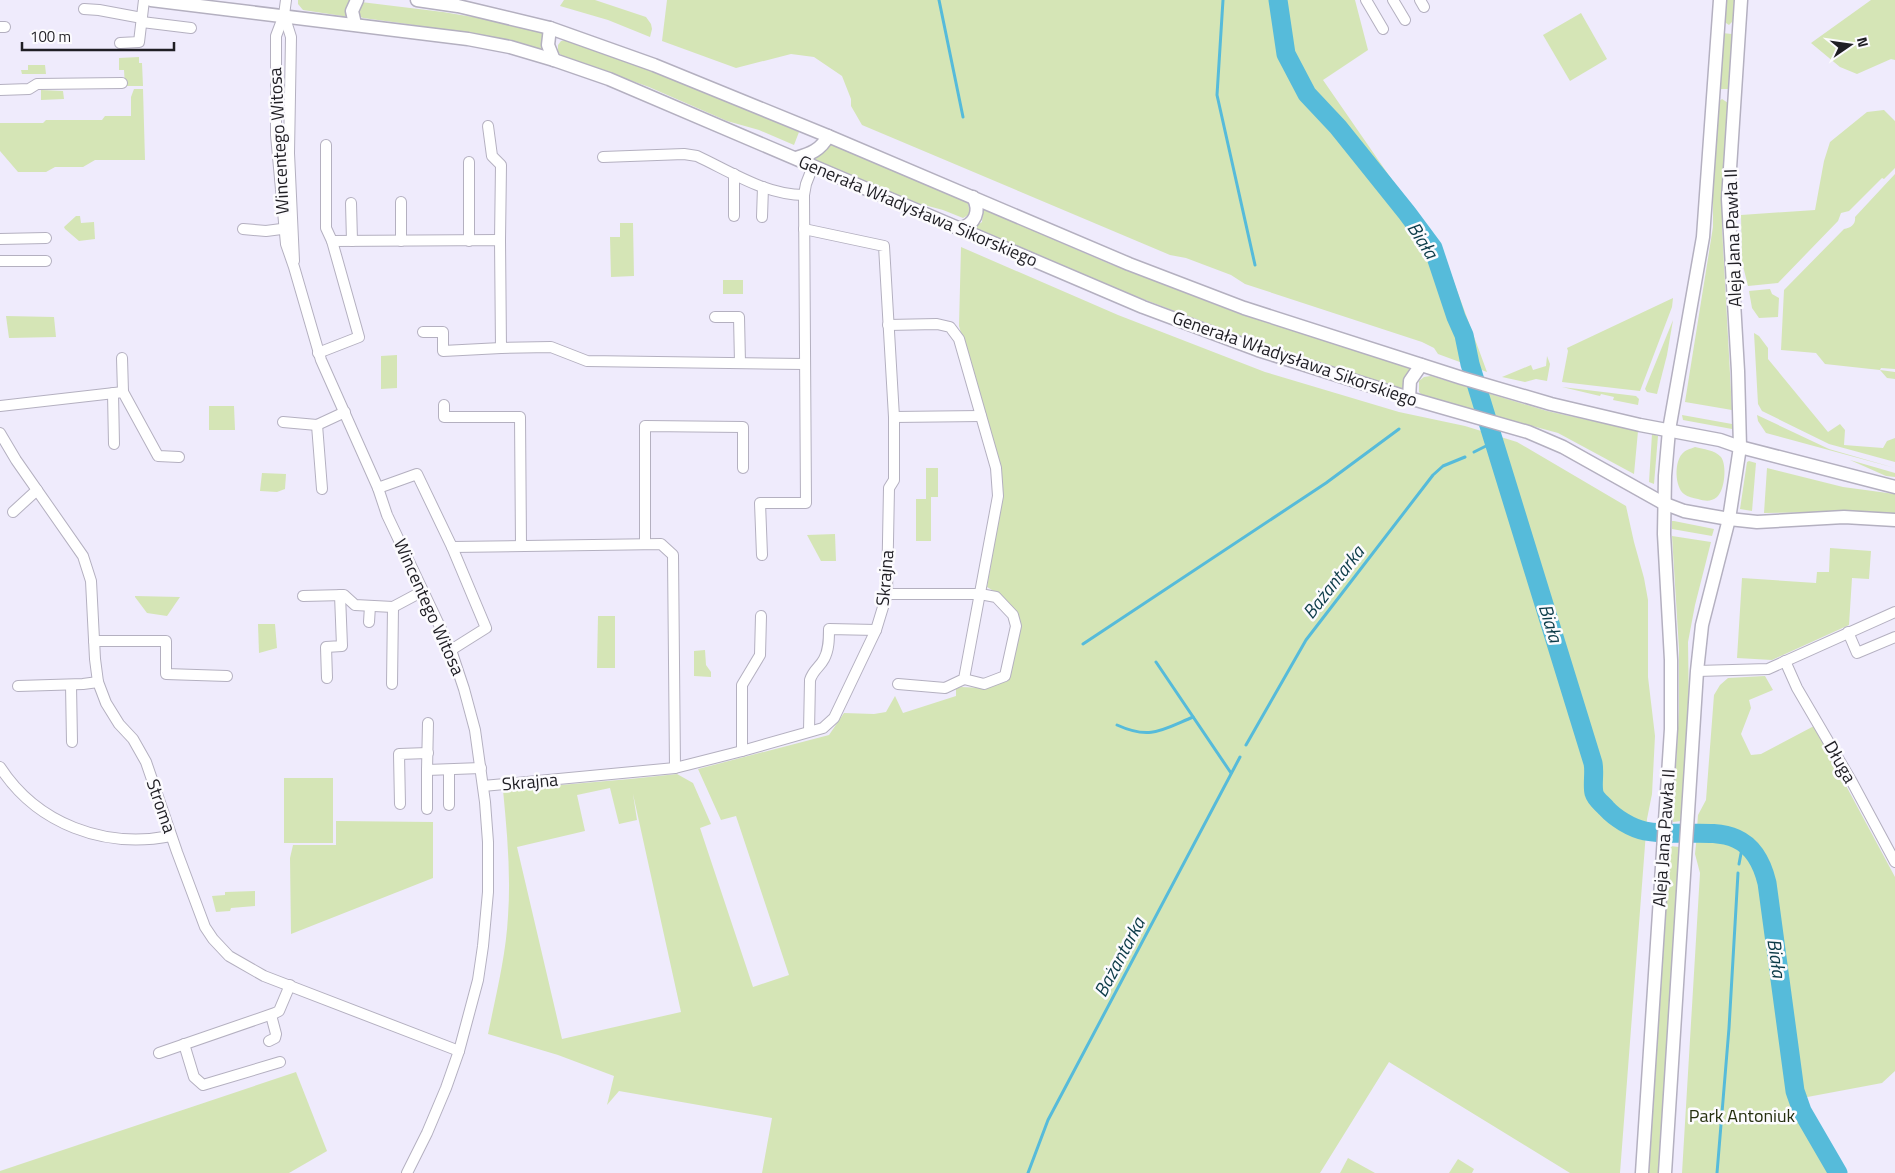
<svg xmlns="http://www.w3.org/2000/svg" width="1895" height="1173" font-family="'Titillium Web',sans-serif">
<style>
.green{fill:#d5e5b6;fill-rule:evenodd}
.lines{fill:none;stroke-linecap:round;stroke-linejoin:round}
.stream{stroke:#56bbda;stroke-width:3}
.river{stroke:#56bbda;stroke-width:19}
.minor-casing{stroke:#b4b0c0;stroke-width:12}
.major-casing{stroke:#b4b0c0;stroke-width:15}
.minor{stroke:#fff;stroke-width:10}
.major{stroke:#fff;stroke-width:12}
.labels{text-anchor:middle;stroke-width:5;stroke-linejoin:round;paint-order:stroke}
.street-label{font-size:18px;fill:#1f1e24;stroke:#fcfbfe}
.park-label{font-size:18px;fill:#252f0f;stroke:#fcfbfe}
.water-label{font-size:19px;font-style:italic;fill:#0c3b48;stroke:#fcfbfe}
</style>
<rect width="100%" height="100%" fill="#efebfc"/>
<g class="green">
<polygon points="298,0 352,0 349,17 303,10 298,4"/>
<polygon points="564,0 595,0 646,17 651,24 652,29 650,37 608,20 560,6"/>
<polygon points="667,0 1355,0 1368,50 1323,80 1444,255 1487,372 1438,354 1434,348 1422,342 1245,284 1231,275 1186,258 1170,255 862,125 851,106 851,99 842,76 814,57 791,54 736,68 662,41"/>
<polygon points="1725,0 1734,0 1733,21 1729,25 1723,21"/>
<polygon points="1871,0 1895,0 1895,60 1891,59 1857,74 1840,67 1811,43"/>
<path d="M361,2L443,12L503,22L544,33L543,50C483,35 424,26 363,18L359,16L357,6Z"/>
<polygon points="1581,13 1607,59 1570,81 1543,35"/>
<polygon points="1722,33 1732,34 1729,89 1719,89"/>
<polygon points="566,40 674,79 799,132 794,145 759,130 727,121 649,87 562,56 558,52 558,45 561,41"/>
<polygon points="139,57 139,63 142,63 143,86 125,86 124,70 119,70 119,58"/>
<polygon points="28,65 45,65 46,74 22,74 21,70 28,70"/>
<polygon points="134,89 143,89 145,160 95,160 83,167 55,167 46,172 18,172 0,151 0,123 43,123 46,120 102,120 105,116 131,116 131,97"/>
<polygon points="41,90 63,91 64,99 41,100"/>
<polygon points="1722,99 1728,103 1723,179 1722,227 1732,410 1685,402 1713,227 1713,176 1718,102"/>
<polygon points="1884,110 1895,121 1895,168 1884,179 1882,178 1849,211 1841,213 1838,221 1778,283 1748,286 1742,262 1741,215 1815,210 1824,161 1830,142 1867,112"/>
<polygon points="829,143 968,202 970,214 963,218 943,210 913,202 811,158"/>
<path d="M1895,174V369L1881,368L1880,370L1895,372V379L1887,378L1880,370L1825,364L1816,353L1781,350L1784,290L1844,229C1851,228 1856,224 1855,217Z"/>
<polygon points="983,209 1110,264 1240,314 1412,369 1404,378 1406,390 1264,345 1064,269 972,229 982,222"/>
<polygon points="76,216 80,216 81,223 94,222 95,239 79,241 65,229 64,227"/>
<polygon points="620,223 633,223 634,276 611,277 610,237 620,237"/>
<path d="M961,247L1118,315L1265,372L1399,412L1465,426L1517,442L1626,506L1634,542L1644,578L1648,600V677L1655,736L1652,794L1647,819L1620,1173H1570L1389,1062L1320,1173H762L772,1118L619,1091L607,1105L614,1076L558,1055L488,1034C496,995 506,955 508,916C511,874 507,832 503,790L630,779L677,774L693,783L711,824L700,828L753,987L789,975L736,816L721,820L698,769L829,735L844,713L874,714L886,712L895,696L903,713L956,696V689L961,687L983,688L1009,680L1019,617L1002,596L987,587L1002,497L1001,468L959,326ZM610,788L619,824L637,820L633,794L681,1012L562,1039L517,847L585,831L577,795Z"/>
<rect x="723" y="280" width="20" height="14"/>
<polygon points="1770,289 1772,294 1779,298 1778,317 1759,318 1752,308 1749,291"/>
<polygon points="1673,298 1672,307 1640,391 1562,382 1568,351 1567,348"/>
<polygon points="6,316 54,317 56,337 9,338"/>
<polygon points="1673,320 1667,355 1657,394 1647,392 1645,389"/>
<polygon points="1754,333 1759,336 1768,348 1768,359 1828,432 1840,424 1845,430 1844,445 1883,448 1887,441 1895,438 1895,434 1895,462 1829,444 1762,411 1758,404"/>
<polygon points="397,355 397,388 381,389 381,356"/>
<polygon points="1547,356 1550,364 1547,381 1536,379 1525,382 1502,377 1531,365 1533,370 1546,366"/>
<polygon points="1431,376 1547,411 1638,431 1634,474 1558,433 1424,397 1419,392 1419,381 1424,377"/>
<polygon points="1562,387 1636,396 1639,399 1638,405 1613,400 1614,397 1601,394 1600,396"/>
<polygon points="209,406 234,406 235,430 209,430"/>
<polygon points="1682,415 1732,424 1732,429 1683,420"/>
<polygon points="1757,415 1829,449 1895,468 1766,433 1758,421"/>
<polygon points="1652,434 1658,436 1654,484 1649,482"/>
<path d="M1695,447C1703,449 1715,450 1721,457C1727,465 1725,490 1717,497C1711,502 1705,501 1698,499C1693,498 1688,497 1684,494C1675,487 1674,463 1682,454C1685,450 1690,449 1695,447Z"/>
<polygon points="1850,460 1895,473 1895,477 1886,476"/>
<polygon points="1749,461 1756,463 1752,511 1740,509 1747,462"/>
<polygon points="926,468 938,468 938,497 931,497 931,541 916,541 916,499 926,499"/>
<polygon points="1767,468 1843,487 1895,494 1895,515 1846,512 1764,513"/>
<polygon points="262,473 286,474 285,489 277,492 260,491"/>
<polygon points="1672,521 1674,521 1714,529 1712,536 1672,529"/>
<polygon points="835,534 836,561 821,561 807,535"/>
<polygon points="1672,536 1711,542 1695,605 1688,642 1689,712 1681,821 1673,822 1679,710 1679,649"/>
<polygon points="1830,548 1871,551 1869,579 1852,578 1849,625 1772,660 1737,658 1742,578 1816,583 1817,572 1829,572"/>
<polygon points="135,597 135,596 180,597 167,616 147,613"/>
<polygon points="598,616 615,616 615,668 597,668"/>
<polygon points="258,624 275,624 277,648 259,653"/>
<polygon points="705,650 706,665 711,672 711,677 694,676 694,651"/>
<path d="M1765,676L1773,690L1749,700L1751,708L1741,734L1751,755L1761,754L1814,726L1895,877V1071L1882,1083L1802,1098L1772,879C1750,834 1747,832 1697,828L1698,815L1706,800L1714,695L1720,685L1728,678Z"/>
<rect x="284" y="778" width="49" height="65"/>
<polygon points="336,821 433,822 433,878 291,934 290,858 293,845 336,845"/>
<path d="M1697,834C1736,834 1746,836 1765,872L1793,1095L1800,1112L1836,1173H1682L1700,873L1695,854Z"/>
<polygon points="1670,846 1679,847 1659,1173 1649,1173"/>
<polygon points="255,891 255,906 231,908 230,911 216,912 212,896 225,895 225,892"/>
<polygon points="296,1072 327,1151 289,1173 0,1173 0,1171"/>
<polygon points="1348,1158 1375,1173 1340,1173"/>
<polygon points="1458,1159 1474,1169 1472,1173 1449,1173"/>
</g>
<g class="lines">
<g class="stream">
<polyline points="939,0 963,117"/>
<polyline points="1223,0 1217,95 1255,265"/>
<polyline points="1474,452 1494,442"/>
<polyline points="1083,644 1326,483 1399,429"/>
<polyline points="1156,662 1231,773"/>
<path d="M1117,725C1150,740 1162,730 1193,717"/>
<polyline points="1246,745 1306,640 1433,475 1443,466 1465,457"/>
<polyline points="1739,864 1743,843"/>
<polyline points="1028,1173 1048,1120 1240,757"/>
<polyline points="1717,1173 1729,1028 1738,873"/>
</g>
<path class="river" d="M1278,0L1286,54L1307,94L1338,127L1407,213L1433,248L1456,317L1464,335L1470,364L1494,442L1593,763C1595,772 1592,785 1594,793C1596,800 1602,803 1606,808C1615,818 1631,828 1645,831C1696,841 1750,812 1767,883L1795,1091L1802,1111L1838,1173"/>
<defs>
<g id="minor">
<polyline points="286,0 284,15 276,36 276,135 286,244 294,267 321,360 378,488 387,515 451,650 464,689 475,730 485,802 488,842 488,892 483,946 478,980 459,1051 446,1088 427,1133 407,1173"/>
<polyline points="1366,0 1383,29"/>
<polyline points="1393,0 1405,20"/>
<polyline points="1420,0 1424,7"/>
<polyline points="84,9 99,10 142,18"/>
<polyline points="284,15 291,37 289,153 294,261"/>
<polyline points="142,22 191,28"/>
<polyline points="0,27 5,27"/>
<polyline points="120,43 139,42 144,0"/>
<polyline points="0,90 29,89 37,84 122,83"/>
<polyline points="488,126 492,156 501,165 500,240"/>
<polyline points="326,145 326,228 332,241"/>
<path d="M603,157L684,154L697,156C731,172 766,195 804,195"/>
<polyline points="401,202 401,241"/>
<polyline points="351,203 352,241"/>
<polyline points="734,216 734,174"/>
<polyline points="762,217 763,187"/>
<polyline points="243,229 266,231 289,228"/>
<polyline points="0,239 46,238"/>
<polyline points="469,241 469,162"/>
<polyline points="0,261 46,261"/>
<polyline points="715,317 739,317 740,363"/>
<polyline points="888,325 937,324 950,327 959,339 996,468 998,496 964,679 945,688 898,684"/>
<polyline points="423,332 443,332 443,351 501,348"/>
<polyline points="318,353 359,337 332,241 500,240 501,348 551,347 587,361 805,364"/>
<polyline points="122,358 123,392"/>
<polyline points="113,393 114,444"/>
<polyline points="444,405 444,417 520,417 521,545"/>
<polyline points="0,406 123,392 158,456 179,457"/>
<polyline points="894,417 981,416"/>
<polyline points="283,422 317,425 345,412"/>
<polyline points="317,425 322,489"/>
<polyline points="0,433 16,460 83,556 91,581 95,659 98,682 106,703 119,724 133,739 146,762 177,852 205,927 213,939 229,956 264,976 459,1051"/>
<polyline points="378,488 417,474 452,547 661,544 673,555 675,768"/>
<polyline points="13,512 37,490"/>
<polyline points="645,544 645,426 743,427 743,468"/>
<polyline points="762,555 760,503 806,503 804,195 806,184 813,166"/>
<polyline points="887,594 980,594 996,597 1013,615 1016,626 1005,676 984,684 964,679"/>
<polyline points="303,596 344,595 355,605 393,607 423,591"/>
<polyline points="369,622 370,606"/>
<polyline points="1848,632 1857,653 1895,637"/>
<polyline points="94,641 166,641 166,674 227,676"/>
<polyline points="451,650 486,628 452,547"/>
<polyline points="1785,661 1797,688 1852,782 1895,862"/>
<polyline points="1697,671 1768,669 1895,612"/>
<polyline points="327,678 326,647 342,646 340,595"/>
<polyline points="392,684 393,607"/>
<polyline points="71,685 72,742"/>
<polyline points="18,686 83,684 98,682"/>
<polyline points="428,723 427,770 481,768"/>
<path d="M809,731L810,680C813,670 820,667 824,659C829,650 829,639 829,629L876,630"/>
<polyline points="742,751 742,685 760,655 761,616"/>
<path d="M0,767C37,824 104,849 171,836"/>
<polyline points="427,770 427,809"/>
<polyline points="483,786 675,768 742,751 823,728 834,718 876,630 887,594 889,488 894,480 894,417 884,246 804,229"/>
<polyline points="400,804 399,754 428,753"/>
<polyline points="449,805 449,770"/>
<polyline points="269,1041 275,1038 276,1034 271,1015"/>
<polyline points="184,1044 194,1077 203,1085 280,1062"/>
<polyline points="159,1053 275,1013 279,1011 290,985"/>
</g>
<g id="major">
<polyline points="151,0 468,39 510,47 554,60 609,79 1143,307 1258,350 1409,398 1528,432 1563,447 1663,503 1684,511 1729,519 1757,522 1844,517 1895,520"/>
<polyline points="417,0 458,6 550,28 654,65 828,136 1129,264 1244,308 1462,378 1551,404 1640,425 1720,440 1740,447 1895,487"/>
<polyline points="355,24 352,11 357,0"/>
<polyline points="550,28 548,45 554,60"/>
<path d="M796,158C810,154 821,150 828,136"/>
<path d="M960,228C975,225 981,211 973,197"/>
<polyline points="1409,398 1410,381 1421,365"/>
<polyline points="1642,1173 1671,729 1671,660 1664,534 1665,476 1669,430 1703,237 1720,0"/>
<polyline points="1665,1173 1697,671 1702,625 1729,519 1740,447 1738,371 1728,199 1741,0"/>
</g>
</defs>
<use href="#minor" class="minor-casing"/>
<use href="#major" class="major-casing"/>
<use href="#minor" class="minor"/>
<use href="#major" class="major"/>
</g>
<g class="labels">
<g class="street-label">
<text transform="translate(279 141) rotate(-93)" y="6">Wincentego Witosa</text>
<text transform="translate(918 211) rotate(23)" y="6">Generała Władysława Sikorskiego</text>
<text transform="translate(1733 238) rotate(-92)" y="6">Aleja Jana Pawła II</text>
<text transform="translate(1295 359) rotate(19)" y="6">Generała Władysława Sikorskiego</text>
<text transform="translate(885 578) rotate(-85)" y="6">Skrajna</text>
<text transform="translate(429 607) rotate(66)" y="6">Wincentego Witosa</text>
<text transform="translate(1840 762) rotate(60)" y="6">Długa</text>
<text transform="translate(530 782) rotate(-5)" y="6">Skrajna</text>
<text transform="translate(161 806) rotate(71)" y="6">Stroma</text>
<text transform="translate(1664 838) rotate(-86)" y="6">Aleja Jana Pawła II</text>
</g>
<g class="park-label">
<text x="1742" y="1122">Park Antoniuk</text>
</g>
<g class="water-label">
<text transform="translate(1423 240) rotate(57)" y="7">Biała</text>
<text transform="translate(1333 582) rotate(-52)" y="7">Bażantarka</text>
<text transform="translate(1551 623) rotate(73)" y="7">Biała</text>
<text transform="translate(1119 957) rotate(-62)" y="7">Bażantarka</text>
<text transform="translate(1777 958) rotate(82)" y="7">Biała</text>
</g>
</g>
<g transform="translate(1850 45) rotate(77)" stroke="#fcfbfe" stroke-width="4" paint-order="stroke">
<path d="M0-4L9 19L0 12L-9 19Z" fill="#1f1e24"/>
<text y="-8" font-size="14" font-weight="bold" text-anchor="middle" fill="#1f1e24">N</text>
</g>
<path d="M22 42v8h152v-8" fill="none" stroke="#1f1e24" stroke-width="2.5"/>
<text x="30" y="42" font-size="15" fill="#1f1e24" stroke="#fcfbfe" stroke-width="4" paint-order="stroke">100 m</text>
</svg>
